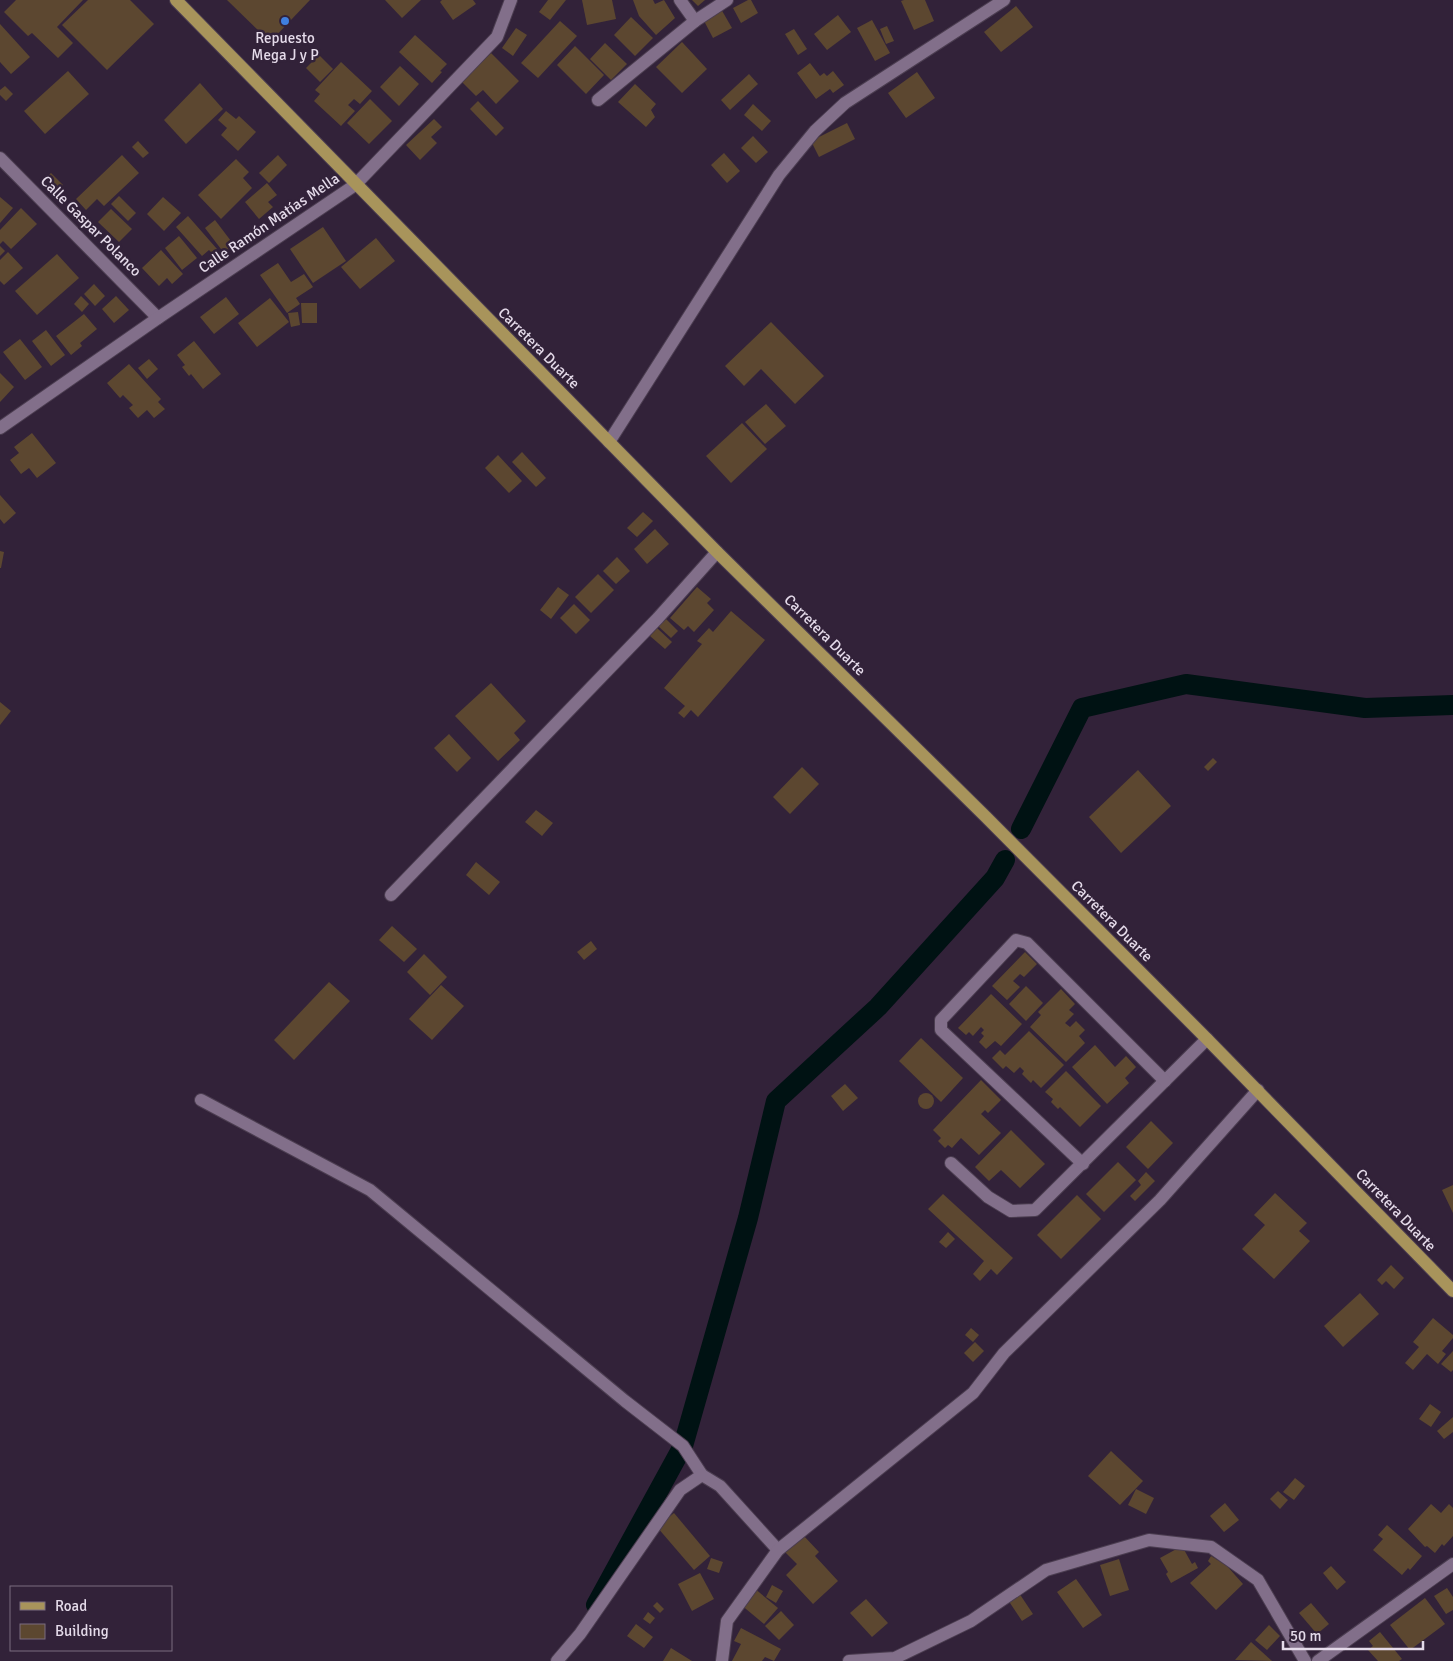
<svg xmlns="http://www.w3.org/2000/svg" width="1453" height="1661" font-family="Signika,sans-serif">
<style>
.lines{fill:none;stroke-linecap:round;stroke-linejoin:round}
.canal{stroke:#001213;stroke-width:20}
.building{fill:#5c4730}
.street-casing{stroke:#4b3d50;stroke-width:14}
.primary-casing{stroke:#4b3d50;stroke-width:14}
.street{stroke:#826f8a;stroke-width:12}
.primary{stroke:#a8945b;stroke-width:12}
.shop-dot{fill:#3f7fe0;stroke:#322239;stroke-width:2}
.labels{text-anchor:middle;stroke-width:5;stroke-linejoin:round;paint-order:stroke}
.poi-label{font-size:15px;fill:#e5dbea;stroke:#322239}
.street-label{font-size:15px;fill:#e5dbea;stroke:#322239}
</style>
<rect width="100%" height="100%" fill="#322239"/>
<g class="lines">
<g class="canal">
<polyline points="1021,829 1082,708 1186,684 1365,708 1453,705"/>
<polyline points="596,1605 683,1446 748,1218 776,1101 878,1007 995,878 1005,860"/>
</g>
</g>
<g class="building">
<polygon points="16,0 83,0 57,27 73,43 58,58 32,33 28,36 4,12"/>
<polygon points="88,0 130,0 154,24 107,70 62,25"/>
<polygon points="227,0 310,0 270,42"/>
<polygon points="385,0 421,0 402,18"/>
<polygon points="442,0 473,0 476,4 453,20 440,2"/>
<polygon points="548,0 566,0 550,20 539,12"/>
<polygon points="582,0 612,0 616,19 587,25"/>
<polygon points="633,0 653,0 655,4 664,0 675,18 656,35 639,16"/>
<polygon points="692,0 705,0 698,6"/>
<polygon points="748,0 751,0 758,13 741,23 733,8"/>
<polygon points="904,0 925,0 934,21 914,30 901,1"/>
<polygon points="1016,6 1033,27 1001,52 984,32"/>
<polygon points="721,9 732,28 713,38 703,19"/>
<polygon points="838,15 851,32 827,50 814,34"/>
<polygon points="631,17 653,38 635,56 614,35"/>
<polygon points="872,20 890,53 875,61 857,28"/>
<polygon points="560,21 577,36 538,78 521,63"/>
<polygon points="0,24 30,57 11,74 0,62"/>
<polygon points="887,26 894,41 886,44 880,29"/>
<polygon points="516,28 527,35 513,56 502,48"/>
<polygon points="794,29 807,49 798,55 785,34"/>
<polygon points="415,35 447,64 440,71 442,72 432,83 399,52"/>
<polygon points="682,42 707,69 682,93 656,67"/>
<polygon points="605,43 627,64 611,80 590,59"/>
<polygon points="575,46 604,75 586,94 557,65"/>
<polygon points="491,53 519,81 496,104 483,90 476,96 462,82"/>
<polygon points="319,55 333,69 320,82 306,68"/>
<polygon points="341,62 372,91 360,104 354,99 348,105 355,111 341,126 314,101 320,94 315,90"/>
<polygon points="810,63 820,76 824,73 827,76 833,71 844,85 833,93 830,89 816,99 797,73"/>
<polygon points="400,66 419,84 399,106 380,87"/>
<polygon points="68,71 89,94 45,134 24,111"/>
<polygon points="917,72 935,98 906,118 888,93"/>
<polygon points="749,74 758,84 730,110 721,100"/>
<polygon points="200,83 223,109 186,144 164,120"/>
<polygon points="635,84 656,104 651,110 655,117 646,127 618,102"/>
<polygon points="5,86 13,94 6,101 0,95 0,90"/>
<polygon points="370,99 392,121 369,144 347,123"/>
<polygon points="478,101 504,128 496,136 470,109"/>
<polygon points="753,104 771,121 762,131 744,115"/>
<polygon points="226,111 236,119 239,116 256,132 238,151 221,135 227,128 218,120"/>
<polygon points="434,119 442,127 431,137 437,143 420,160 406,145"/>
<polygon points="847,123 855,139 819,157 811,141"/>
<polygon points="753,136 768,152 756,163 741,148"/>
<polygon points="138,141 149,153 143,158 132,147"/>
<polygon points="724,153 740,171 727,183 711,165"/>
<polygon points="122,155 139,173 104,206 97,199 86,210 76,199"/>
<polygon points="278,155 287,165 269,183 259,173"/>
<polygon points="236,159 249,172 243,178 252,188 221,219 198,195"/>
<polygon points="51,173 63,185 56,191 44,179"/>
<polygon points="267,183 277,195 268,202 273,207 259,219 245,202"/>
<polygon points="119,196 136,213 128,221 111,204"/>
<polygon points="0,197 13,208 0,223"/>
<polygon points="163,197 181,213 164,231 147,214"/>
<polygon points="21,208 37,224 11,249 3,241 0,244 0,230"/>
<polygon points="111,209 132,229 119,242 98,222"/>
<polygon points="188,216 217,249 212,253 209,250 202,256 176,227"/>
<polygon points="215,220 234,245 224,253 205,228"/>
<polygon points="323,227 346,261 313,283 290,249"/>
<polygon points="179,236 197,258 182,270 165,248"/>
<polygon points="376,238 395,261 360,289 341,267"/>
<polygon points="0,246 5,251 0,256"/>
<polygon points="161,250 183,274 172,284 167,278 159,286 142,268"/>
<polygon points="8,252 23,268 4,285 0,281 0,260"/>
<polygon points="57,254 79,278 37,315 15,291"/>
<polygon points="278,263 291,282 304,274 313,287 296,298 300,304 287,313 260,275"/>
<polygon points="94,284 105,296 95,306 84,294"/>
<polygon points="81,296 89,304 82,312 74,304"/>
<polygon points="116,296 129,310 114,323 102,309"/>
<polygon points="226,297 239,314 214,334 200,317"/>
<polygon points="270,298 289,322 257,347 238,323"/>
<polygon points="301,303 317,303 317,323 302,323"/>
<polygon points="298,312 300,325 291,327 288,313"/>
<polygon points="84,314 97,329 80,343 82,346 71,355 56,336"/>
<polygon points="771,322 824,376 795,404 761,369 744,386 725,366"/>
<polygon points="46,330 65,355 51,366 32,341"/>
<polygon points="20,339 42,367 25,380 3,352"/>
<polygon points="194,341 221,374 203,389 191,374 189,376 182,367 185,365 177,355"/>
<polygon points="149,359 158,369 147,379 138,368"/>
<polygon points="129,364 161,399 158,402 165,409 154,418 147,410 138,418 129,408 133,405 123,395 120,398 107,383"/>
<polygon points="0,373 14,387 0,402"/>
<polygon points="766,404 786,426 765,444 745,422"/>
<polygon points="742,423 767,449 731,483 706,456"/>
<polygon points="32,433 56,463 37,478 29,468 21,474 10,460 19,453 14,447"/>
<polygon points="522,452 546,478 536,487 512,462"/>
<polygon points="498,455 522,481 509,493 485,468"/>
<polygon points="0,495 16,513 4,524 0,519"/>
<polygon points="643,512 653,521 637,537 627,528"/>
<polygon points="655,529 669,544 647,564 634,549"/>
<polygon points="0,551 4,552 1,568 0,568"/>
<polygon points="617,557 630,571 616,584 603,571"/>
<polygon points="598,574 614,590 591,613 575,597"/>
<polygon points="558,587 569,595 551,619 540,610"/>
<polygon points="697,587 711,599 707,603 714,610 694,632 688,626 684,630 670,618"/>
<polygon points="574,604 590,620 576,634 560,618"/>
<polygon points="731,611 765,640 698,717 691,710 684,718 678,713 685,706 664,688 702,644 697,641 709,628 713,632"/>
<polygon points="665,618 678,631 671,638 658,626"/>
<polygon points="657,628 672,642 665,649 650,636"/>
<polygon points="491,683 526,721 514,733 520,740 498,761 455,716"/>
<polygon points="0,702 11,711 0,725"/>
<polygon points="449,734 471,758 457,772 434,748"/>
<polygon points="1213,758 1217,762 1208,771 1204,767"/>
<polygon points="802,767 819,784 790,814 773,797"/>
<polygon points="1138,770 1171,806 1121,853 1089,817"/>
<polygon points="536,810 553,823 542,836 525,822"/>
<polygon points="476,862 500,882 489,895 466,875"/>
<polygon points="392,926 417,949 404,962 379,940"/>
<polygon points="591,941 597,949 584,960 577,952"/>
<polygon points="1025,952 1037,964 1024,977 1020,974 1013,981 1020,987 1007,1000 992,986"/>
<polygon points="424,954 447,977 430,995 407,972"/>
<polygon points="329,982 350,1001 294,1060 274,1040"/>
<polygon points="441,985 464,1006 432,1040 409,1019"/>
<polygon points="1026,986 1043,1003 1026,1021 1009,1004"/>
<polygon points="1061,989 1075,1004 1069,1010 1074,1014 1065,1023 1070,1027 1076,1021 1085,1030 1079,1036 1085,1043 1066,1062 1030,1027 1041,1015 1038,1012"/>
<polygon points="991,994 1022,1024 1001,1046 995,1041 986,1049 979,1042 984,1036 981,1033 984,1030 981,1027 973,1036 969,1032 966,1035 958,1028"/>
<polygon points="1029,1031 1064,1065 1041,1088 1033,1080 1031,1083 1022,1074 1024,1071 1020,1067 1014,1073 1006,1066 1003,1069 992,1058 1000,1050 1005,1055"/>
<polygon points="921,1038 963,1078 941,1102 899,1061"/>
<polygon points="1095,1045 1115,1067 1126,1056 1136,1067 1125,1078 1129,1083 1107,1104 1072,1067"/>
<polygon points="1066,1071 1101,1106 1080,1127 1060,1107 1058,1109 1051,1102 1053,1099 1045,1092"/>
<polygon points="981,1080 1001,1100 988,1113 985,1110 981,1114 1001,1133 979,1155 961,1138 952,1148 948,1145 945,1148 938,1141 941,1138 933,1130"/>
<polygon points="845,1084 858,1098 843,1111 831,1096"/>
<circle cx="926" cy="1101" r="8"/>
<polygon points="1151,1121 1173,1143 1148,1169 1126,1147"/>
<polygon points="1011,1130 1045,1164 1020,1188 1001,1170 989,1181 975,1167"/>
<polygon points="1118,1162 1136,1180 1104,1212 1086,1194"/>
<polygon points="1146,1172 1155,1181 1135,1201 1130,1196 1141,1185 1138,1181"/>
<polygon points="1453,1185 1453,1213 1442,1190"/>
<polygon points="1275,1193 1307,1223 1299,1231 1310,1241 1274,1279 1242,1249 1265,1225 1254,1215"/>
<polygon points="943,1194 1013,1258 997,1275 991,1269 980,1281 973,1274 984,1261 928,1209"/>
<polygon points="1077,1195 1101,1219 1061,1259 1037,1235"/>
<polygon points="948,1232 955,1239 946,1248 939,1242"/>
<polygon points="1391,1265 1404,1278 1394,1289 1386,1281 1382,1285 1377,1280"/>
<polygon points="1360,1293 1379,1314 1343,1347 1324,1326"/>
<polygon points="1433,1318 1453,1335 1453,1338 1442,1351 1446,1354 1438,1364 1427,1354 1413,1370 1405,1363 1419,1347 1413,1342"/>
<polygon points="971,1328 979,1335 973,1342 965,1335"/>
<polygon points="975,1342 984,1351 973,1362 964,1353"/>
<polygon points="1453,1351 1453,1370 1451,1372 1441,1364"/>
<polygon points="1430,1404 1441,1412 1431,1427 1419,1419"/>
<polygon points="1453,1417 1453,1432 1444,1439 1437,1431"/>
<polygon points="1111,1451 1143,1481 1120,1505 1088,1476"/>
<polygon points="1295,1478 1305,1486 1294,1500 1283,1492"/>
<polygon points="1136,1489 1154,1498 1146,1514 1128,1505"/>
<polygon points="1278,1491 1288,1500 1280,1509 1270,1499"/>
<polygon points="1225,1503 1239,1520 1224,1532 1210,1516"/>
<polygon points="1431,1504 1441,1513 1449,1504 1453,1508 1453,1536 1444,1546 1442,1544 1435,1553 1427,1546 1425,1547 1408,1529"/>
<polygon points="674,1513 710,1556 694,1570 657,1527"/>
<polygon points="1387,1525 1422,1556 1410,1570 1408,1568 1402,1575 1373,1550 1383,1539 1378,1535"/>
<polygon points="803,1535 819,1552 815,1556 838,1581 813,1604 786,1575 797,1564 785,1552"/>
<polygon points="1182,1546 1192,1564 1195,1562 1198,1568 1171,1583 1166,1574 1168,1572 1160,1558"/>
<polygon points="1211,1556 1227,1566 1243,1584 1216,1610 1190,1583 1211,1564 1208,1561"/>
<polygon points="711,1558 723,1562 719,1573 707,1569"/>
<polygon points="1119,1559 1129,1590 1110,1596 1100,1565"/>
<polygon points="1331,1566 1346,1582 1337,1590 1323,1573"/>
<polygon points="700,1573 714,1599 692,1611 678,1584"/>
<polygon points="1076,1579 1102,1615 1083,1628 1057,1592"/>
<polygon points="772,1585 783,1591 776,1603 766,1597"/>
<polygon points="754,1588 778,1608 764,1624 740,1604"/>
<polygon points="1447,1588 1453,1597 1453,1610 1446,1614 1434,1596"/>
<polygon points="1019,1593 1033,1614 1022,1621 1008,1600"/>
<polygon points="1425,1598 1445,1624 1410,1650 1390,1625"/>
<polygon points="866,1599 888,1623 872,1637 850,1613"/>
<polygon points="657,1602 664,1609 660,1613 653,1606"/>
<polygon points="1311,1603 1329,1624 1317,1634 1299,1613"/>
<polygon points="781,1611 794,1625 779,1640 765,1626"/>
<polygon points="648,1612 655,1618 650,1624 643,1619"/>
<polygon points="636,1624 653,1637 644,1648 627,1636"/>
<polygon points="1269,1625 1280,1636 1267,1650 1255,1640"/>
<polygon points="741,1628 781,1649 774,1661 765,1657 762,1661 732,1661 741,1644 734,1641"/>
<polygon points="1380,1632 1402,1659 1399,1661 1378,1661 1368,1650 1373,1646 1369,1641"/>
<polygon points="1251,1642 1272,1661 1235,1660"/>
<polygon points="671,1648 692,1661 663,1661"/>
</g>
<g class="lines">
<defs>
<g id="street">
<polyline points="680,0 695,21"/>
<polyline points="598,100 695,21 727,0"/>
<polyline points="0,158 158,318"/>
<polyline points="0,428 158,318 355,185 497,37 511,0"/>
<polyline points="609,442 779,175 815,131 845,103 1004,0"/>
<polyline points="391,895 658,618 717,552"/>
<polyline points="201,1100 370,1190 625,1401 683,1446 702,1475"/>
<polyline points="951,1163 988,1197 1011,1211 1035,1210 1207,1039"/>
<polyline points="1083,1164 941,1030 941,1020 1016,940 1027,943 1165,1081"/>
<polyline points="557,1661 580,1634 680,1490 702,1475 720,1486 778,1550"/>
<polyline points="722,1661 727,1621 778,1550 973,1393 1004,1353 1160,1200 1258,1090"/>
<polyline points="849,1661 895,1658 971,1621 1046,1570 1149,1540 1211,1547 1258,1580 1305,1661"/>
<polyline points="1318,1661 1453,1564"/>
</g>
<polyline id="primary" points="176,0 717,552 986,817 1207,1039 1453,1291"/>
</defs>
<use href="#street" class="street-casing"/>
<use href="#primary" class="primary-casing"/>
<use href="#street" class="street"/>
<use href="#primary" class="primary"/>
</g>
<circle class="shop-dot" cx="285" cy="21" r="5"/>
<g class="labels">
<g class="poi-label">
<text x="285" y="43">Repuesto<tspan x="285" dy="17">Mega J y P</tspan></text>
</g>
<g class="street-label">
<text transform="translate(269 223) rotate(-34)" y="5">Calle Ramón Matías Mella</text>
<text transform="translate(91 226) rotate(45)" y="5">Calle Gaspar Polanco</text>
<text transform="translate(539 348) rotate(45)" y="5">Carretera Duarte</text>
<text transform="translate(825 635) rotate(45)" y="5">Carretera Duarte</text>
<text transform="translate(1112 921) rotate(45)" y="5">Carretera Duarte</text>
<text transform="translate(1396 1210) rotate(46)" y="5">Carretera Duarte</text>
</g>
</g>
<rect x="10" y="1586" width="162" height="65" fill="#322239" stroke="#7a6c80"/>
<rect x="20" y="1602" width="25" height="8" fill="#a8945b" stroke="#7a6c80"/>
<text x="55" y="1611" font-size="15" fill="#e5dbea">Road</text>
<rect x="20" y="1624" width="25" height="15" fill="#5c4730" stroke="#7a6c80"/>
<text x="55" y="1636" font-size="15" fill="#e5dbea">Building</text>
<path d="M1283 1641v8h140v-8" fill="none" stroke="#e5dbea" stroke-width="2.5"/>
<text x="1290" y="1641" font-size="15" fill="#e5dbea" stroke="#322239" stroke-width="4" paint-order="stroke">50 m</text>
</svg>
